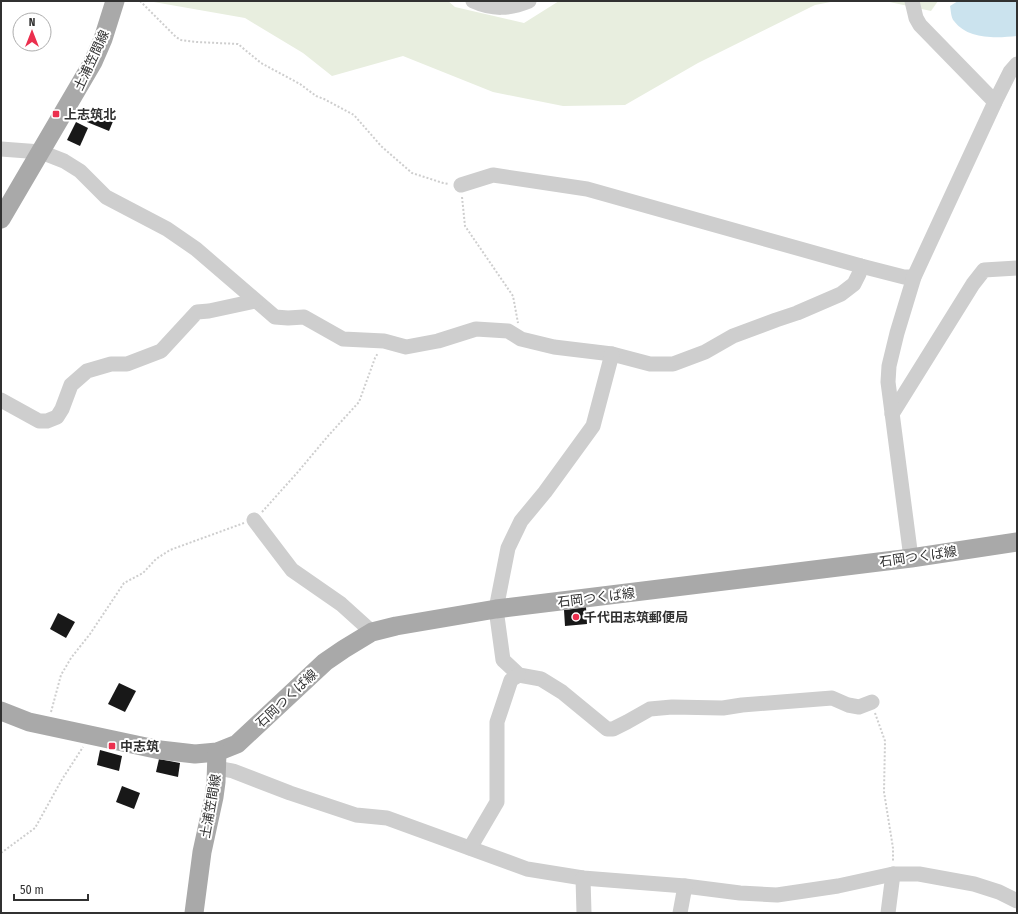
<svg xmlns="http://www.w3.org/2000/svg" width="1018" height="914" font-family="'Fira Sans Condensed','Noto Sans JP',sans-serif">
<style>
.green{fill:#e8eedf}
.water{fill:#cbe3ee}
.building{fill:#181818}
.lines{fill:none;stroke-linecap:round;stroke-linejoin:round}
.path{stroke:#cecece;stroke-width:2;stroke-dasharray:2 2;stroke-linecap:butt}
.minor{stroke:#cecece;stroke-width:15}
.major{stroke:#a9a9a9;stroke-width:19}
.poi-dot{fill:#eb2f4e;stroke:#fff;stroke-width:1.5}
.labels{text-anchor:middle;stroke-width:4;stroke-linejoin:round;paint-order:stroke}
.street-label{font-size:13px;fill:#313131;stroke:#fff}
.poi-label{font-size:13px;font-weight:bold;fill:#313131;stroke:#fff;text-anchor:start}
</style>
<rect width="100%" height="100%" fill="#fff"/>
<g class="green">
<polygon points="148,1 448,1 455,7 524,23 559,1 836,1 815,5 698,63 625,105 563,106 493,92 403,56 332,76 303,53 245,18"/>
<polygon points="885,1 938,1 931,11"/>
</g>
<path class="water" d="M958,1H1017V36C997,38 968,40 954,21C951,18 951,11 950,6Z"/>
<g class="building">
<polygon points="92,110 114,119 109,131 87,122"/>
<polygon points="76,122 88,128 80,146 67,140"/>
<polygon points="586,607 587,624 565,626 564,610"/>
<polygon points="58,613 75,622 66,638 50,629"/>
<polygon points="119,683 136,691 125,712 108,704"/>
<polygon points="100,750 122,756 119,771 97,765"/>
<polygon points="159,759 180,763 178,777 156,772"/>
<polygon points="122,786 140,793 134,809 116,802"/>
</g>
<g class="lines">
<g class="path">
<polyline points="140,1 176,37 181,40 197,42 238,44 261,63 300,84 316,96 324,99 354,115 381,146 412,173 443,183 449,184"/>
<polyline points="462,197 465,226 513,296 518,323"/>
<polyline points="262,512 297,473 328,436 359,402 375,358 378,353"/>
<polyline points="51,712 61,675 71,658 90,634 124,583 143,573 156,559 170,550 244,523"/>
<polyline points="875,713 885,741 884,792 893,848 893,862"/>
<polyline points="1,853 35,828 61,781 83,747"/>
</g>
<g class="minor">
<path d="M473,1C493,10 509,9 529,1"/>
<polyline points="912,1 916,18 920,25 995,102"/>
<polyline points="1,149 41,152 64,161 80,171 106,197 167,229 196,249 275,317 288,318 304,317 343,339 384,341 406,347 438,341 476,329 508,331 521,339 554,347 612,354 650,364 673,364 705,352 733,336 776,320 797,313 841,294 854,284 859,274 861,266"/>
<polyline points="461,185 493,175 587,189 861,266 904,277 914,277"/>
<polyline points="612,354 593,426 545,492 521,521 508,548 496,609 503,660 519,675 541,679 562,692 607,729 613,729 627,722 650,709 672,707 723,708 742,705 832,698 848,705 859,707 872,702"/>
<polyline points="1,400 39,421 47,421 57,417 62,409 71,385 87,371 111,364 127,364 161,351 197,312 209,311 255,301"/>
<polyline points="892,414 973,284 984,270 1017,268"/>
<polyline points="254,520 292,570 341,604 372,632"/>
<polyline points="911,558 888,382 889,366 897,333 914,277 995,102 1010,72 1017,64"/>
<polyline points="217,768 233,771 290,793 356,815 387,818 527,869 583,878 685,886 740,893 777,895 838,886 893,874 919,874 974,884 999,892 1017,901"/>
<polyline points="470,848 497,802 497,722 511,680 519,675"/>
<polyline points="583,878 584,913"/>
<polyline points="680,913 685,886"/>
<polyline points="888,913 893,874"/>
</g>
<g class="major">
<polyline points="1,219 93,62 103,39 115,1"/>
<polyline points="1,711 29,722 160,750 195,754 217,752 237,744 325,662 344,649 372,632 396,626 496,609 911,558 1017,542"/>
<polyline points="194,913 202,852 214,797 216,782 217,752"/>
</g>
</g>
<g class="poi-dot">
<rect x="52" y="110" width="8" height="8" rx="2"/>
<circle cx="576" cy="617" r="4"/>
<rect x="108" y="742" width="8" height="8" rx="2"/>
</g>
<g class="labels">
<g class="street-label">
<text transform="translate(91 60) rotate(-65)" y="5">土浦笠間線</text>
<text transform="translate(918 556) rotate(-8)" y="5">石岡つくば線</text>
<text transform="translate(596 597) rotate(-7)" y="5">石岡つくば線</text>
<text transform="translate(286 698) rotate(-43)" y="5">石岡つくば線</text>
<text transform="translate(210 806) rotate(-80)" y="5">土浦笠間線</text>
</g>
<g class="poi-label">
<text x="64" y="119">上志筑北</text>
<text x="584" y="622">千代田志筑郵便局</text>
<text x="120" y="751">中志筑</text>
</g>
</g>
<rect width="1018" height="914" fill="none" stroke="#313131" stroke-width="4"/>
<g transform="translate(32 32)"><circle r="19" fill="#ffffff" stroke="#adadad"/>
<path d="M0-3L7 15L0 10L-7 15Z" fill="#eb2f4e"/>
<text y="-6" font-size="11" font-weight="bold" text-anchor="middle" fill="#313131">N</text>
</g>
<path d="M14 894v6h74v-6" fill="none" stroke="#313131" stroke-width="2"/>
<text x="20" y="894" font-size="12" fill="#313131" stroke="#ffffff" stroke-width="3" paint-order="stroke">50 m</text>
</svg>
